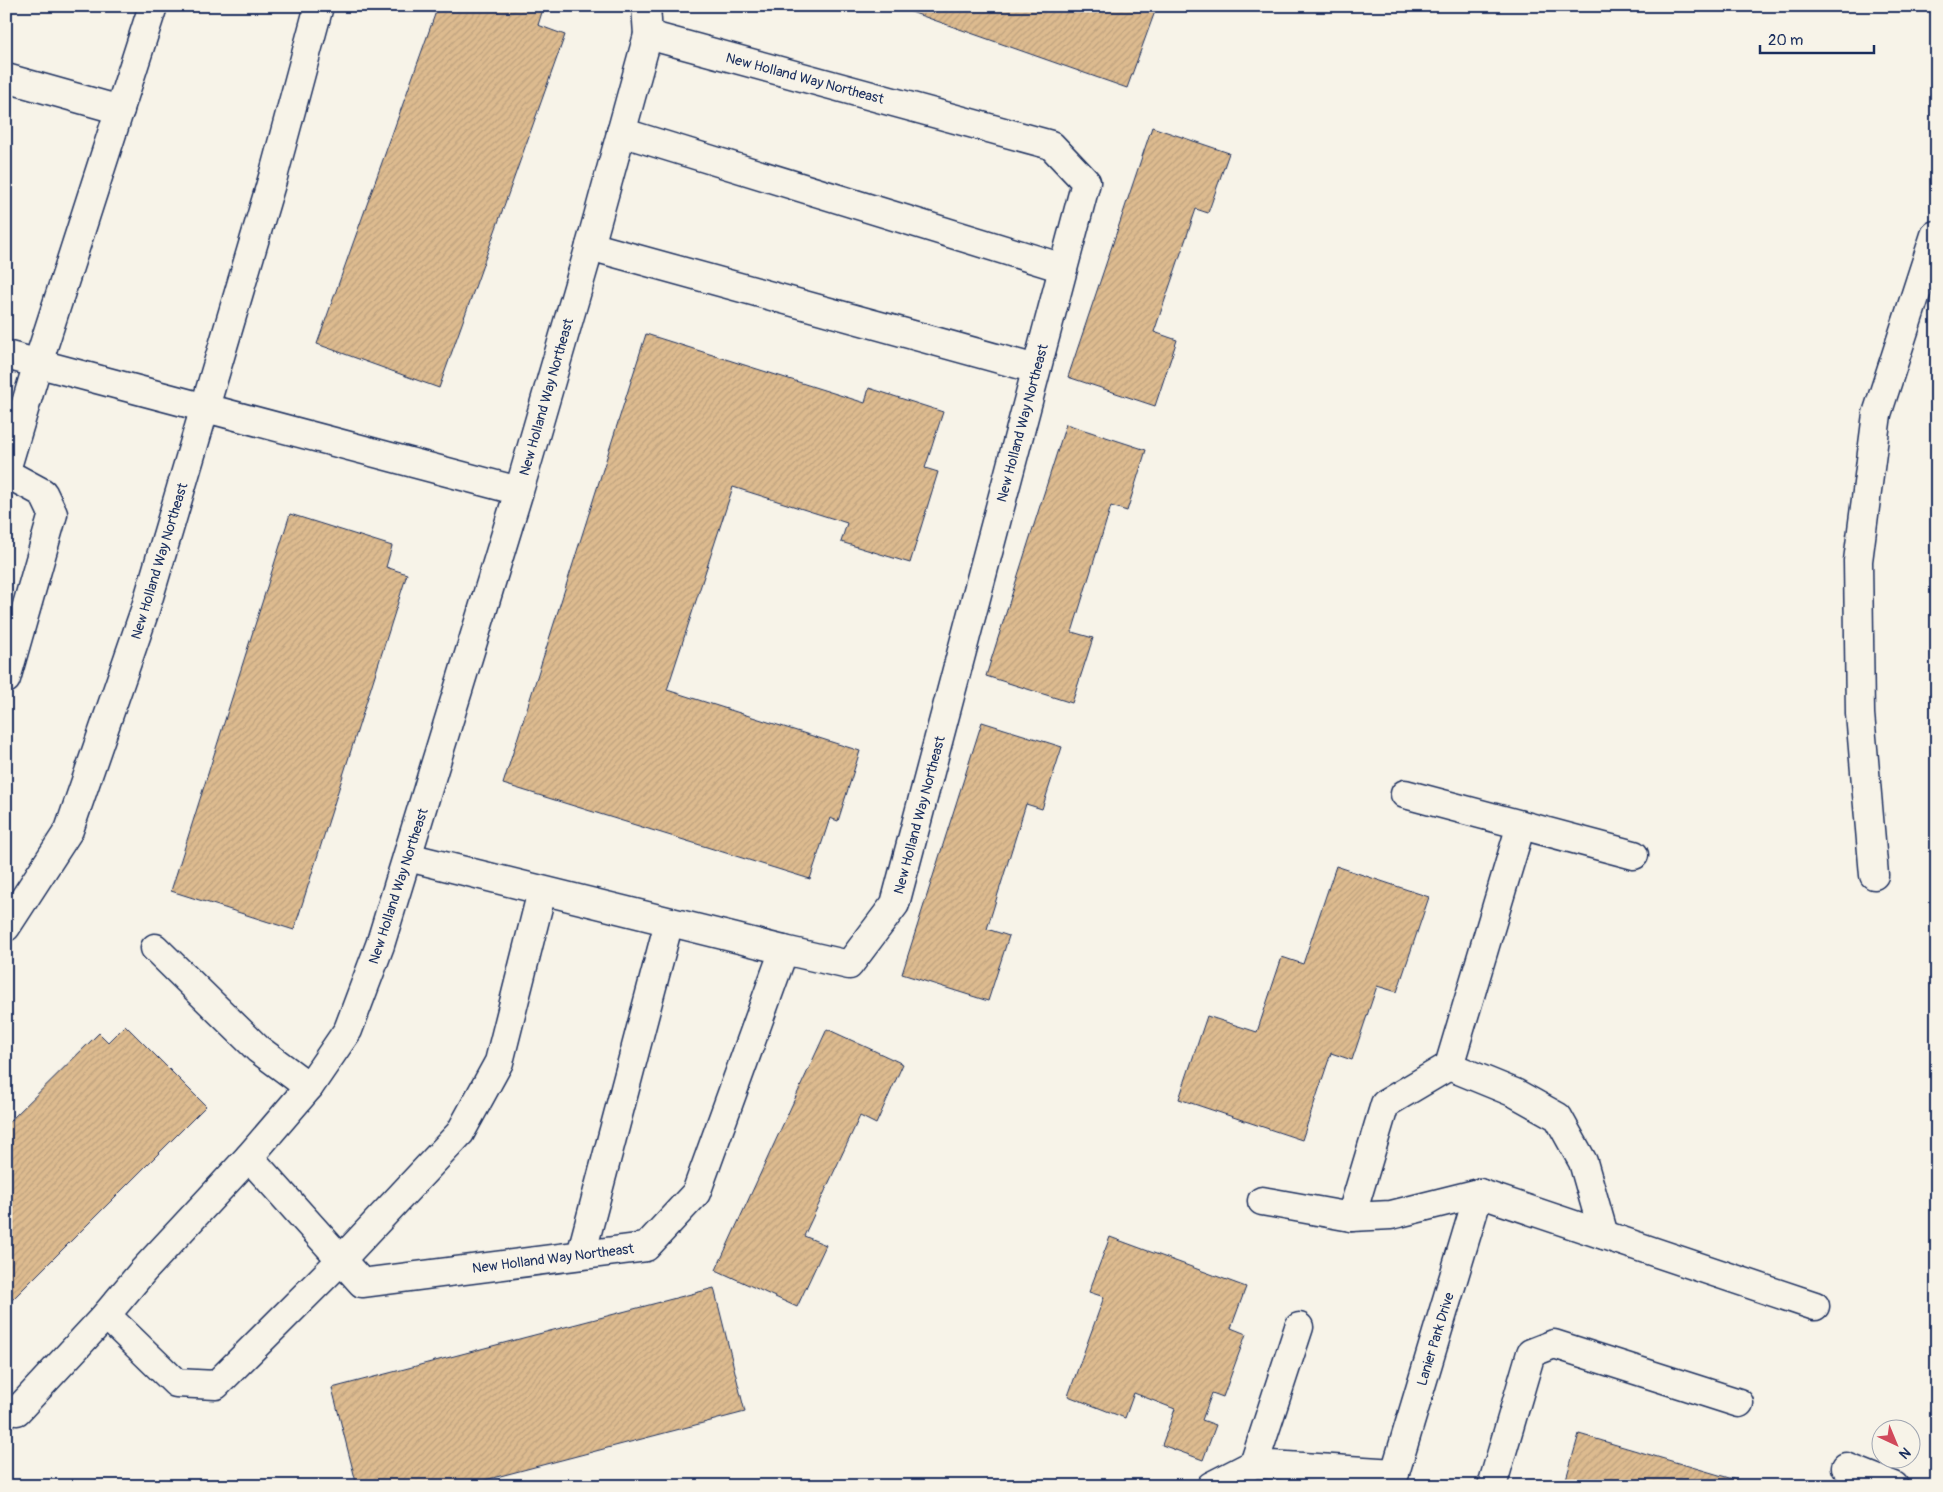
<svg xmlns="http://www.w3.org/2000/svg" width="1943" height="1492" font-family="Pangolin,sans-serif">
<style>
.building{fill:url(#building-hatch);stroke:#1b2f5e}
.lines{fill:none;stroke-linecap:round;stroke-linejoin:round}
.minor-casing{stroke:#1b2f5e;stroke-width:31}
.minor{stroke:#f7f3e8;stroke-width:28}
.labels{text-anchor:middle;stroke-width:4;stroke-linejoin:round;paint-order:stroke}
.street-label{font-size:14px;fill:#1b2f5e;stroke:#f7f3e8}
</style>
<defs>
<pattern id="building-hatch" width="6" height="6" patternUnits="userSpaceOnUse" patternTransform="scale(1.25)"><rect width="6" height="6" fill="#ddbb8f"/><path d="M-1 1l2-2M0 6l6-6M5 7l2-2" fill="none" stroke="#bda17e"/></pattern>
</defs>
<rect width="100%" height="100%" fill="#f7f3e8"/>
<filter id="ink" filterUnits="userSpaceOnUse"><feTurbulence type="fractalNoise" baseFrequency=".02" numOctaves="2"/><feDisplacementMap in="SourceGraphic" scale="10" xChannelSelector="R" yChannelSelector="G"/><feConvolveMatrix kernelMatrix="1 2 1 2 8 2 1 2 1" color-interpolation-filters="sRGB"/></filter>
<g filter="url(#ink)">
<g class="building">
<polygon points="438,6 544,6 538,25 565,35 439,388 317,344"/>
<polygon points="894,6 1157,6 1127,88"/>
<polygon points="1152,127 1229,153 1208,213 1196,209 1154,332 1177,340 1155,406 1068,377"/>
<polygon points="646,334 865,403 869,388 943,412 925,468 938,472 910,563 841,542 847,523 733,487 667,690 860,751 838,821 830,818 810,879 503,784"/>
<polygon points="1066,424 1146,450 1127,511 1111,506 1072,632 1093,638 1072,703 986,676"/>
<polygon points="290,514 392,546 386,567 407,574 294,930 171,891"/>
<polygon points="982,722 1062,747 1042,809 1026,804 987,929 1009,936 988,1001 902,974"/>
<polygon points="1336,866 1429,897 1397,992 1377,986 1352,1060 1331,1053 1302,1140 1179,1099 1207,1016 1257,1032 1282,957 1303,964"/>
<polygon points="125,1025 206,1106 6,1306 6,1125 99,1033 108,1042"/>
<polygon points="827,1029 903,1064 876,1124 860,1116 804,1236 826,1245 797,1307 716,1270"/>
<polygon points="1110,1237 1246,1287 1231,1328 1246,1334 1223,1397 1212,1393 1202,1420 1216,1425 1203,1460 1162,1445 1175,1409 1134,1393 1125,1418 1068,1396 1104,1297 1089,1292"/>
<polygon points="714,1288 745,1412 462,1486 357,1486 332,1388"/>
<polygon points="1579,1434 1743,1482 1742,1486 1564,1486"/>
</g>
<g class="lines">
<defs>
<g id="minor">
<polyline points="646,6 648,35"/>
<polyline points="6,78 120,110"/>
<polyline points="621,132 1063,268"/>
<polyline points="590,246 1036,369"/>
<polyline points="6,355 519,491 590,246 648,35 1051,145 1086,182 895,904 849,965 784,950 696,1193 646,1247 362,1283 249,1157 309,1087 348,1030 380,945 519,491"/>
<polyline points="6,470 38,363 153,6"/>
<polyline points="6,473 43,493 53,514 6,679"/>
<polyline points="1405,794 1634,855"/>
<polyline points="408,857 784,950"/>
<polyline points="1874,875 1860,714 1858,561 1877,414 1935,235 1937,235"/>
<polyline points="6,927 69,830 145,610 273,177 319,6"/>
<polyline points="155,948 258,1049 309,1087"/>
<polyline points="1449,1066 1521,825"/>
<polyline points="249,1157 143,1271 106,1315 176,1383 216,1385 341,1260 460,1133 499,1062 542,891"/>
<polyline points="1262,1201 1351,1217 1391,1215 1479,1193 1815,1306"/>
<polyline points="1351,1217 1385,1104 1449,1066 1515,1093 1558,1117 1583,1162 1604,1235"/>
<polyline points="581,1255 669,922"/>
<polyline points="1299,1327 1254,1464 1395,1473"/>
<polyline points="17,1411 106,1315"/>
<polyline points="1846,1467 1894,1486"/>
<polyline points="1211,1486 1254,1464"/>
<polyline points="1391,1486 1479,1193"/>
<polyline points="1492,1486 1531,1353 1554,1344 1739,1403"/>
</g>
</defs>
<use href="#minor" class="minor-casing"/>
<use href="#minor" class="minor"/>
</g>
</g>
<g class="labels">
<g class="street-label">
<text transform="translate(805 78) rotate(15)" y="5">New Holland Way Northeast</text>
<text transform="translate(546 397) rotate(-74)" y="5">New Holland Way Northeast</text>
<text transform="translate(1022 423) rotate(-75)" y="5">New Holland Way Northeast</text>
<text transform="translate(159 561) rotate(-73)" y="5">New Holland Way Northeast</text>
<text transform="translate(919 815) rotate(-75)" y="5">New Holland Way Northeast</text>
<text transform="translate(398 886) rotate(-72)" y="5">New Holland Way Northeast</text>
<text transform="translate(553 1258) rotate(-7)" y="5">New Holland Way Northeast</text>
<text transform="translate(1435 1339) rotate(-73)" y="5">Lanier Park Drive</text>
</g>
</g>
<rect width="1943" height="1492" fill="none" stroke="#f7f3e8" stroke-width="25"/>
<rect x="12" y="12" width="1918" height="1467" fill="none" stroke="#1b2f5e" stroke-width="2" filter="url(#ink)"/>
<g transform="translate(1896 1444) rotate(136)"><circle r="24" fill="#f7f3e8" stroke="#9fa5b1"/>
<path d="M0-4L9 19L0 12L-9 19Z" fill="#d1495b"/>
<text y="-8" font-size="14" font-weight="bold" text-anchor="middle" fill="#1b2f5e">N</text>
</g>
<path d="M1760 45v8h114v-8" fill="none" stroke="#1b2f5e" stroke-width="2.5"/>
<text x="1768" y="45" font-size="15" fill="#1b2f5e" stroke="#f7f3e8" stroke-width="4" paint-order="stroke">20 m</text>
</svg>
